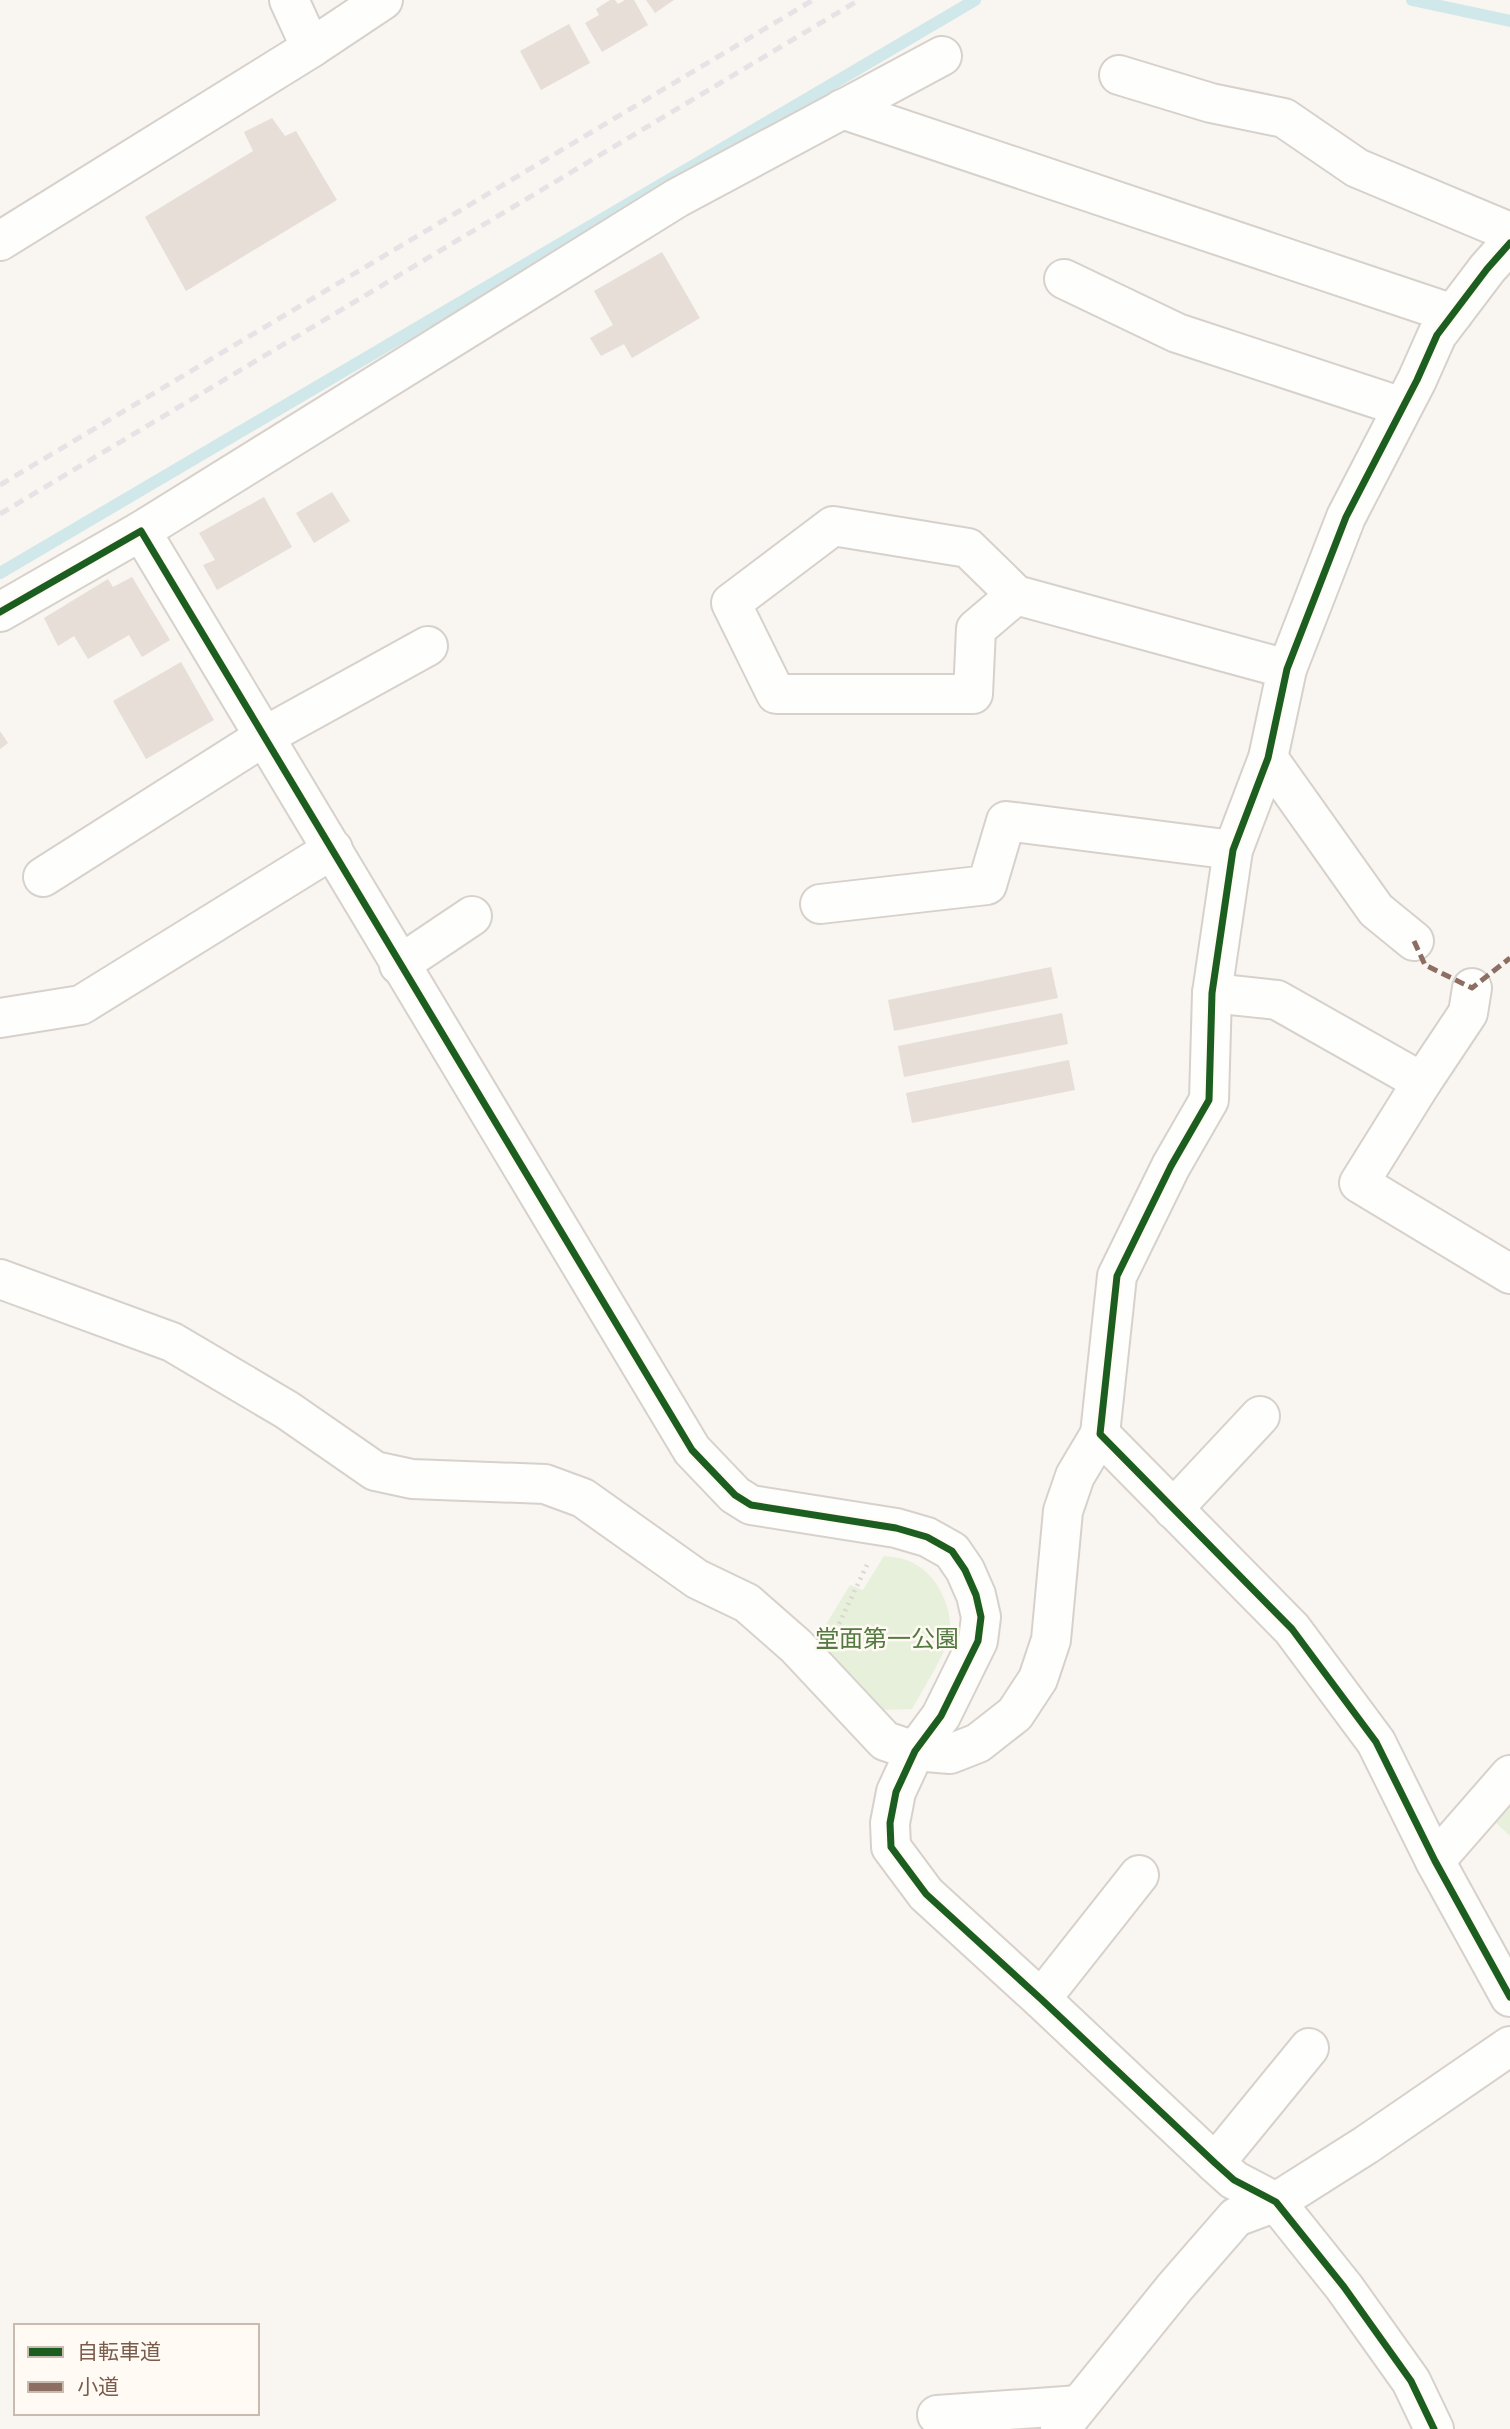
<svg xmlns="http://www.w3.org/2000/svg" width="1510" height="2429" font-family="Jost,'Noto Sans JP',sans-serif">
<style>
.green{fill:#e7f0db}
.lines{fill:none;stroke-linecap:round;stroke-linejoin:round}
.stream{stroke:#d0e8ea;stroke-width:12}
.building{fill:#e6ded7}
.minor-casing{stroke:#d7d1cb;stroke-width:42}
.path{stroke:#dcd5d0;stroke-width:4.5;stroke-dasharray:2 5;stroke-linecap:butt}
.minor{stroke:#fefefd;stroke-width:38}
.rail{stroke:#e6e3e7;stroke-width:5;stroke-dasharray:10 7;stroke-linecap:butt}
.quiet{stroke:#8d6e63;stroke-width:5;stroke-dasharray:10 5;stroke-linecap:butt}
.cycleway-casing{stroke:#fffaf3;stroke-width:11}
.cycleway{stroke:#1b5e20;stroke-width:7}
.labels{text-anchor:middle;stroke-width:5;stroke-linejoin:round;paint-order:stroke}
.park-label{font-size:24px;fill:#537a41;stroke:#fffaf3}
</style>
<rect width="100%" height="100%" fill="#f9f5f0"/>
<g class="green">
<path d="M884,1556C893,1557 903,1558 911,1562C937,1573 957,1613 948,1641C941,1661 923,1689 912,1709L876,1710L813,1646L850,1585L863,1590Z"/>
<polygon points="1510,1795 1510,1836 1489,1816"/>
</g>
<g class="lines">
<g class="stream">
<polyline points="1412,0 1510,21"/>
<polyline points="0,573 975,0"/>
</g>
</g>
<g class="building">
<polygon points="610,0 615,0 618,4 625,0 634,0 648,25 602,52 585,23 599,15 596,9"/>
<polygon points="646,0 674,0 655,13"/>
<polygon points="569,24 590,63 541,90 520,51"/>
<polygon points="272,118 285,136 296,131 337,200 186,291 145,217 253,151 244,132"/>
<polygon points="662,252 700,318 632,358 624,344 601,356 590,338 613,325 594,291"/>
<polygon points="332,492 350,521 314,543 296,513"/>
<polygon points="264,497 292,547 217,590 203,565 215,560 199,533"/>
<polygon points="132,577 170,640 142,657 129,635 88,659 74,636 58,646 44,618 108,579 113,587"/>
<polygon points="181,662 214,720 146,759 113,701"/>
<polygon points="0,731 8,743 0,749"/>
<polygon points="1051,967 1058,998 894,1031 888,1000"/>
<polygon points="1062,1013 1068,1044 904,1077 898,1046"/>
<polygon points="1069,1060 1075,1090 912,1123 906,1093"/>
</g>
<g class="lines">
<defs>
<g id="minor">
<polyline points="289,0 311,48"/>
<polyline points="1119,75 1211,103 1284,118 1357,168 1510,232"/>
<polyline points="842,109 1453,314"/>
<polyline points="0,241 311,48 383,0"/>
<polyline points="1510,243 1487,269 1437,335 1417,380 1346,517 1287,669 1268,758 1233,850 1212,993 1209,1100 1171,1166 1117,1276 1100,1434 1292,1629 1376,1742 1435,1861 1510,1997"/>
<polyline points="1064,279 1177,333 1402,407"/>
<polyline points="141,531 677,198 942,56"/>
<polyline points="1016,595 976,629 973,694 776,694 731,603 833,526 968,548 1016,595 1287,669"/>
<polyline points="0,612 141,531 692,1450 735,1495 751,1505 896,1528 927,1537 952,1551 965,1570 976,1595 981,1617 978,1641 941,1716 915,1751 896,1792 890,1823 891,1847 926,1894 1041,1999 1215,2163 1234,2180 1276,2202 1344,2287 1411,2381 1434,2429"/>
<polyline points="1268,758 1376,910 1414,941"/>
<polyline points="43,877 265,736 428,646"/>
<polyline points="820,904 987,885 1006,821 1233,850"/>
<polyline points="399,965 472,916"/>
<polyline points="1212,993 1277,1000 1422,1082 1359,1183 1510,1274"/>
<polyline points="0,1018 81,1005 333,849"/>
<polyline points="1422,1082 1468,1013 1472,988"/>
<polyline points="0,1279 172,1342 287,1410 375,1471 412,1479 545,1484 583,1498 697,1579 747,1603 796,1646 885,1741 915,1751 950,1754 978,1743 1015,1714 1038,1679 1051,1640 1063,1511 1075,1476 1100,1434"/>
<polyline points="1173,1509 1260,1416"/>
<polyline points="1435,1861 1510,1775"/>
<polyline points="1041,1999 1139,1875"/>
<polyline points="1215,2163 1309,2048"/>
<polyline points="937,2415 1079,2405"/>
<polyline points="1060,2429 1175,2287 1236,2217 1276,2202 1366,2145 1510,2046"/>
</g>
</defs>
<use href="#minor" class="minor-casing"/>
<polyline class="path" points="836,1630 867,1565"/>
<use href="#minor" class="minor"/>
<g class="rail">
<polyline points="0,485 813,0"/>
<polyline points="0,514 859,0"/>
</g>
<polyline class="quiet" points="1414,941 1425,965 1472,988 1510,958"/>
<defs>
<g id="cycleway">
<polyline points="1510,243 1487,269 1437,335 1417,380 1346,517 1287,669 1268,758 1233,850 1212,993 1209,1100 1171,1166 1117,1276 1100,1434 1292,1629 1376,1742 1435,1861 1510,1997"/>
<polyline points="0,612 141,531 692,1450 735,1495 751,1505 896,1528 927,1537 952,1551 965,1570 976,1595 981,1617 978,1641 941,1716 915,1751 896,1792 890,1823 891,1847 926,1894 1041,1999 1215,2163 1234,2180 1276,2202 1344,2287 1411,2381 1434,2429"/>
</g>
</defs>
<use href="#cycleway" class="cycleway-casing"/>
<use href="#cycleway" class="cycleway"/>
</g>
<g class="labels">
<g class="park-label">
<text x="887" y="1647">堂面第一公園</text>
</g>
</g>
<rect x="14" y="2324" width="245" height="91" fill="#fffaf3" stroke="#cabbb1" stroke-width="2"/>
<rect x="28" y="2347" width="35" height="10" fill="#1b5e20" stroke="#cabbb1" stroke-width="2"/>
<text x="77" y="2359" font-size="21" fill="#7a5c4d">自転車道</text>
<rect x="28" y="2382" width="35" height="10" fill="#8d6e63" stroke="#cabbb1" stroke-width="2"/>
<text x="77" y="2394" font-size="21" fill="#7a5c4d">小道</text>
</svg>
